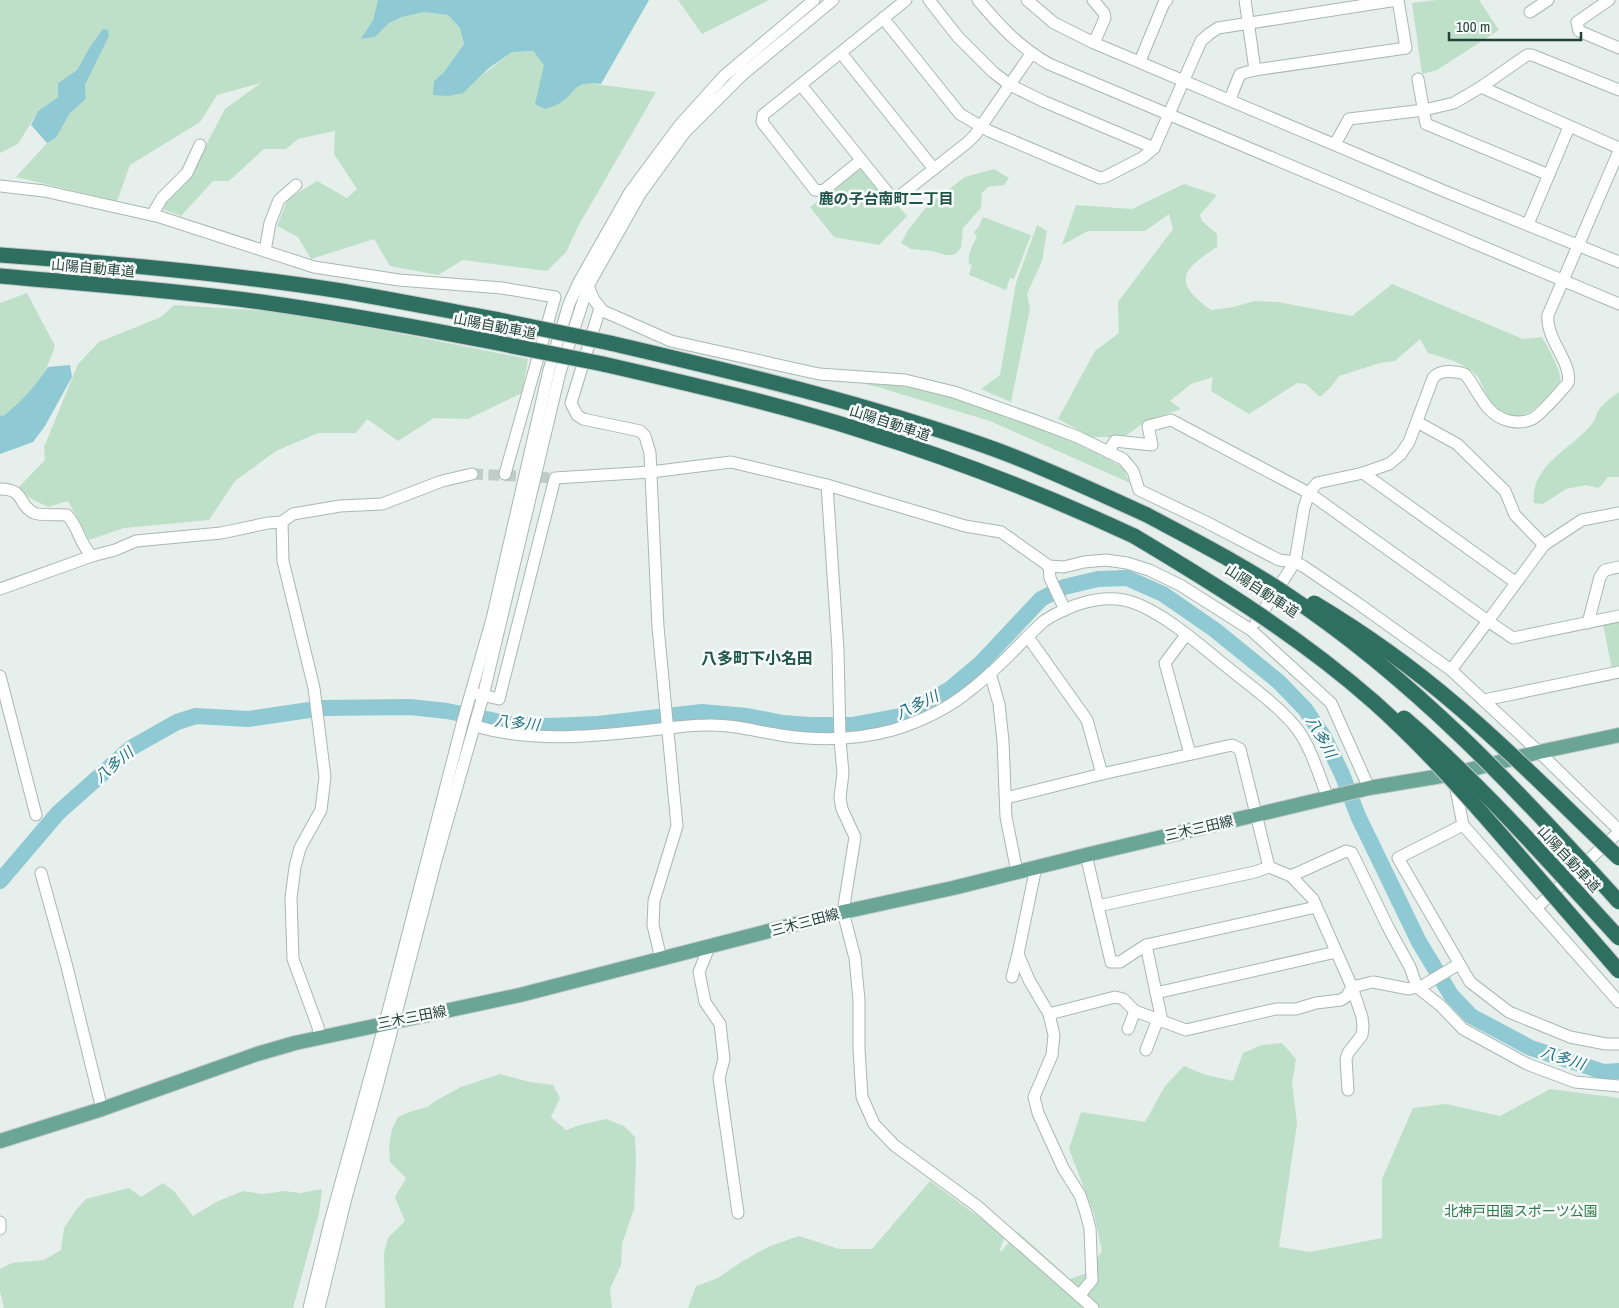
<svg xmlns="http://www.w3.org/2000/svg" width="1619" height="1308" font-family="'Archivo Narrow','Noto Sans JP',sans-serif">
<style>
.green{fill:#bfe0c8}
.water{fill:#8ec9d4}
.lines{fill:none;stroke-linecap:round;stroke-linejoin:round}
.stream{stroke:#8ec9d4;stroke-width:2.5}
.river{stroke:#8ec9d4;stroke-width:16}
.minor-tunnel{stroke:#bfccc8;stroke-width:11;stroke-dasharray:11 5.5;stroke-linecap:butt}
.minor-casing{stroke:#a8b8b2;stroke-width:13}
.major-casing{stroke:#c2cac8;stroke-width:16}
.highway-casing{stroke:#c2cac8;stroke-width:17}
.minor{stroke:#fff;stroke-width:11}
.major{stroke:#6aa596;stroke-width:14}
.highway{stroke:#2f6f62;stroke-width:15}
.highway-bridge-casing{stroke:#c2cac8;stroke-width:17;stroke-linecap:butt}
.highway-bridge{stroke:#2f6f62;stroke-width:15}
.labels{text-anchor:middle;stroke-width:5;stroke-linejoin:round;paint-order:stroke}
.street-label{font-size:14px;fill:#24423a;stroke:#f7fbf9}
.park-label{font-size:14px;fill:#2d7a4b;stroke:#f7fbf9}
.neighbourhood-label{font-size:15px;font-weight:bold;fill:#1f5548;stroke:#f7fbf9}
.water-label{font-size:15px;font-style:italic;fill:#1c6f80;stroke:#f7fbf9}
.quarter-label{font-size:16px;font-weight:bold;fill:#1f5548;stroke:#f7fbf9}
</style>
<rect width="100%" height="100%" fill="#e6efeb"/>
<g class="green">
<polygon points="0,0 378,0 373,20 362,39 375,37 389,23 402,17 424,12 448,15 460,28 464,44 444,72 434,81 477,79 512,52 533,51 545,65 541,79 560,103 578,86 587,83 656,92 580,223 566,252 547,271 463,260 438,275 390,266 374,239 311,259 298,237 277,226 288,199 317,181 347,198 357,189 334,154 335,131 298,139 286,149 264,149 229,181 213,181 181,216 160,208 198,160 225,109 261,83 217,95 200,122 130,165 117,201 16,177 47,143 56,138 70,113 86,99 85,85 109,36 103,29 91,45 77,70 58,83 58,97 38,111 18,144 0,153"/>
<polygon points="678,0 769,0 702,34"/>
<polygon points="1437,0 1479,0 1499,30 1437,70 1422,74 1412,3"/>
<polygon points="862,168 894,208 897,205 907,216 879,245 834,237 810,207"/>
<polygon points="994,169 1009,178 1004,185 988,187 982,193 981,208 963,228 961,248 954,255 946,255 932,251 911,249 901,243 908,230 928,205 965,177"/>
<path d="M1184,184L1217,195L1200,215L1202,221L1217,234V247C1181,270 1172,282 1211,310L1234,307L1254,301L1278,302L1352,316L1392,284L1523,339L1542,337C1547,347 1563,372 1560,382C1558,388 1552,393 1548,397C1525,420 1505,426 1487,395C1483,389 1481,380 1476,375C1464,362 1444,358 1428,353L1420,339L1395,361L1380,363L1339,376L1331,387L1320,397L1306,384L1297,383L1249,414L1211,391L1213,377L1191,384L1170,401L1181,409L1146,421L1124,437H1092L1058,419L1095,351L1119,333L1118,302L1173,229L1169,214L1145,231H1088L1062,245L1076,205L1132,209Z"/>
<path d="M983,217L1031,235L1014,279L1010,278L1006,290L969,275L972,265L969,264C967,254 972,246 977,237L974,232L979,226Z"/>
<polygon points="1037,225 1047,231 1042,261 1027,294 1030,309 1011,402 981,389 1000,375 1016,283"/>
<path d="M27,293L55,346C45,377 30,397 3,416L0,415V303Z"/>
<polygon points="174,305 297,313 528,359 522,393 468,419 434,418 398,441 367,419 356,433 318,433 276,451 235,481 209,520 124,528 89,540 68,501 48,507 28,497 19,487 45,460 44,447 78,364 99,342 161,317"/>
<polygon points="830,375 912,383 1015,415 1105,457 1123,468 1130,483 990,421 881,388"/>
<path d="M1619,392V477H1608L1601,486L1598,488L1586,485L1566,489L1543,504L1534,503C1530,465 1572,449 1592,424C1596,419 1597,411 1601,407C1606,401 1613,396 1619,392Z"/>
<polygon points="1619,621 1619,668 1612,670 1603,624"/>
<polygon points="1282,1043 1296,1059 1292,1083 1297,1123 1279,1247 1310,1252 1382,1238 1382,1179 1413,1108 1446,1104 1500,1116 1550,1089 1619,1098 1619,1308 688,1308 696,1286 718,1278 741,1262 770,1246 799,1236 839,1249 872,1249 930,1181 1005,1236 1000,1249 1001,1252 1018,1232 1070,1279 1087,1273 1102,1251 1094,1214 1069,1149 1081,1112 1145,1122 1165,1086 1184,1066 1206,1075 1233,1081 1243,1053 1262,1045"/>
<polygon points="500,1074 530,1082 553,1085 560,1098 551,1117 566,1130 580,1125 606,1119 624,1126 635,1137 636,1159 634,1209 622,1244 621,1265 610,1289 612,1308 385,1308 384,1253 388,1238 405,1221 395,1197 406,1178 390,1162 389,1147 392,1129 398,1117 409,1112 427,1107 437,1100 461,1087"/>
<polygon points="163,1183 174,1191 193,1216 216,1202 243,1191 263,1194 285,1191 300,1193 322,1189 319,1213 293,1308 4,1308 0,1291 0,1269 12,1263 44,1260 61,1250 64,1228 76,1210 86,1199 129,1188 141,1197"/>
</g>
<g class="water">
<path d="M378,0H649L601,84C572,81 579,90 560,103C556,106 549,107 545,109L535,104L544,65L533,51L512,52L489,68L463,93L448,96L433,95L434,81L444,72L464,44L460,28L448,15L424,12L402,17L389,23L375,37L361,39L373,20Z"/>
<polygon points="103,29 108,30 109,36 85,85 86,99 70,113 56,138 47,143 31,125 38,111 58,97 58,83 77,70 91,45"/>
<path d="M70,365L72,377L45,426L33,442L0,454V415L3,416C22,402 35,386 48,367Z"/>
</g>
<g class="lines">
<polyline class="stream" points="0,874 7,872"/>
<polyline class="river" points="0,881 58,813 131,748 177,722 196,716 248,719 323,708 410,707 447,711 511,724 549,726 598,724 702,712 747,716 783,723 809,725 852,725 900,716 950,689 980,664 1041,599 1064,587 1098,579 1127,578 1163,594 1215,630 1279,682 1305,709 1324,737 1342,774 1358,816 1419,942 1451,995 1471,1016 1531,1048 1604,1072 1619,1071"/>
<polyline class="minor-tunnel" points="472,474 555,478"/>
<defs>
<g id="minor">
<polyline points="929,0 958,37 993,72 1010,85 1045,102 1154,148"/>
<path d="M978,0C1000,26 1019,47 1049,64L1619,304"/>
<polyline points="1027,0 1054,23 1094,43 1444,191 1619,262"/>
<polyline points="1093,0 1104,13 1105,18 1094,43"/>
<polyline points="1245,0 1255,70"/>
<polyline points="1609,0 1577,22 1579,31 1619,48"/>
<polyline points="1530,12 1548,0"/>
<polyline points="883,18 960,114 989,131 1100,178 1105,177 1142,158 1154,148 1201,41 1209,34 1218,28 1397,0"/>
<polyline points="841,53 934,169"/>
<polyline points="1140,61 1164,3 1167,0"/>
<polyline points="1418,79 1426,124 1549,175"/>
<polyline points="801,85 892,198 897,198 968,142 975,135 1031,54"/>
<polyline points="1481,87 1619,148"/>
<polyline points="1230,99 1240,74 1255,70 1406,48 1398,0"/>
<polyline points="1335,144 1349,119 1424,110 1454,103 1481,87 1527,55 1532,55 1619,90"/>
<polyline points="860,161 823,191 815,190 762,122 763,115 906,0"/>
<polyline points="0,186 44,191 160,217 314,267 399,280 502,288 555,297 505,474"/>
<polyline points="152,215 162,198 187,173 200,145"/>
<polyline points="1528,224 1569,127"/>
<polyline points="265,251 270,223 279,200 296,185"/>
<polyline points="588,286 594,300 603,311 671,341 819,374 905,380 954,392 1033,420 1078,437 1123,459 1133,471 1139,490 1206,522 1279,560 1295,562 1303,566 1356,602 1451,670 1539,752 1619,830"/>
<polyline points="600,308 571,403 577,415 583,419 640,431 645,436 650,453 658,627 677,826 654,901 653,925 661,959"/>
<polyline points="1417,422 1457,444 1505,491 1515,515 1544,545"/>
<polyline points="1108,452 1115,441 1152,445 1148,426 1171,420 1309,493 1488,621 1544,545 1582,520 1619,513"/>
<polyline points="1363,473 1515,582"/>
<polyline points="827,485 838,650 840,740 843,773 840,798 842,809 855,837 843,912 855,958 859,1000 859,1049 862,1097 874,1124 894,1145 977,1206 1093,1308"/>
<path d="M0,489C26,489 17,505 34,513C40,516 59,514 67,515C79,527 78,542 92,556"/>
<polyline points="282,522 283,561 314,688 325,777 321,810 300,848 295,867 291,898 293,959 318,1027 319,1036"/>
<polyline points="1049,566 1050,578 1065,610"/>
<polyline points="0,589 92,556 115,550 136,541 221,533 268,523 282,522 293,514 340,506 382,504 442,481 472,474"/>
<path d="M1256,622L1295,562L1304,508L1309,493L1317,483L1363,473L1389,464L1400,455L1409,442L1433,378C1440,369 1454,371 1465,374C1474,385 1480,399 1489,409C1499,420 1517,426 1532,419C1541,415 1560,392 1568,383C1573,363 1545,339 1548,315L1619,151"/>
<polyline points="1588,623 1600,577 1605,570 1619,567"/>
<polyline points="1186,635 1165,663 1190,754"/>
<polyline points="1028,637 1087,720 1102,774"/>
<polyline points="1451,670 1488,621 1513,638 1619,616"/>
<polyline points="990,673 999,704 1003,741 1006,817 1017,872"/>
<polyline points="0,676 36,815"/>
<polyline points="477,694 499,699 555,478 651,472 731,462 827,485 965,526 1001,532 1049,566 1064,567 1084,562 1106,560 1127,563 1149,570 1180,585 1251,630 1331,703 1369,788"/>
<polyline points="1484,700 1619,672"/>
<path d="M475,726C529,742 587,737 642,731C664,729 685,725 707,725C732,724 755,731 780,735C818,741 856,740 893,730C919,722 947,709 968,692C989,676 1008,657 1026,638C1032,633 1038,626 1044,621C1067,606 1097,595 1124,600C1154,606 1193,639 1216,658C1242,680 1277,703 1298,730C1312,750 1319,776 1328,798"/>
<polyline points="1455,784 1463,825 1398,858 1470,982 1509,1012 1570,1037 1606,1044 1619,1044"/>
<polyline points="1006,798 1102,774 1232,745 1240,749 1269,867 1291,876 1346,851 1352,853 1389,929 1410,967 1417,987 1441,1006 1463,1029 1527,1064 1575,1082 1619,1086"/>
<polyline points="1463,825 1619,1002"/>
<polyline points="1086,855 1111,962 1120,962 1146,945 1162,1021"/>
<polyline points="1036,867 1018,954 1029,980 1049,1014 1054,1035 1052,1055 1034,1097 1038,1113 1063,1168 1080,1195 1085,1210 1090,1228 1092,1280 1079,1296"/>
<polyline points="41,873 66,963 102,1109"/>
<polyline points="1291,876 1313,899 1352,987 1362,1017 1363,1027 1362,1035 1348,1053 1346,1059 1348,1090"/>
<polyline points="1098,906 1255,872 1269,867"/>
<polyline points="1536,908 1619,832"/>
<polyline points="1146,945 1316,907"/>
<polyline points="709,947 699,972 705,1002 720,1024 724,1059 719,1078 738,1213"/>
<polyline points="1012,977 1018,954"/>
<polyline points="1156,993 1336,952"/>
<polyline points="1049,1014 1115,997 1123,999 1135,1011 1186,1030 1276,1009 1296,1009 1316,1003 1341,1000 1347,996 1352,987 1373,982 1409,989 1424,985 1459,964"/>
<polyline points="1128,1029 1135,1011"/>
<polyline points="1146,1050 1158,1019"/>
<polyline points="0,1222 0,1229"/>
<polyline points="309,1308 330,1222 385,1023 462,724 492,619 549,370 569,304 579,282 630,192 679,126 724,76 814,0"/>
<polyline points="319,1308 346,1198 378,1083 436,860 483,696 560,372 588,286 640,194 685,132 742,75 833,0"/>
</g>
<polyline id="major" points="0,1141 102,1109 257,1054 295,1043 520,995 843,912 953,888 1086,855 1369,788 1453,774 1539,752 1619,735"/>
<g id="highway">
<path d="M0,255C112,263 224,273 335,290C390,299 444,310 499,320"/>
<path d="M0,276C87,284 174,290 261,302C339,313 416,327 493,342"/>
<path d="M610,343C739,373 869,404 994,449C1046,468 1096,492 1147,515"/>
<path d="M603,364C690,384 778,404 863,431C956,460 1046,495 1134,536"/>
</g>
</defs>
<use href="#minor" class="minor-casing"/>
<use href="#major" class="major-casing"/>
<use href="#highway" class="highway-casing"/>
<use href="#minor" class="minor"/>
<use href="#major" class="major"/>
<use href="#highway" class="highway"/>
<defs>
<g id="highway-bridge">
<polyline points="499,320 610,343"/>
<polyline points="493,342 603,364"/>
<path d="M1147,515C1194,540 1241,564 1286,594C1413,678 1518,790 1619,902"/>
<path d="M1134,536C1218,586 1300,637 1374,702C1420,743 1462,790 1502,836C1541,881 1580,926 1619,971"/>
<path d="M1314,603C1364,633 1412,667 1456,705C1513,753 1565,807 1619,858"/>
<path d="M1404,718C1482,785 1550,863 1619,938"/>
</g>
</defs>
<use href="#highway-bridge" class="highway-bridge-casing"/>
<use href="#highway-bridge" class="highway-bridge"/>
</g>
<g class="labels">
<g class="street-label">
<text transform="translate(93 268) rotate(5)" y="5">山陽自動車道</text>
<text transform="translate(495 326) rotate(11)" y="5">山陽自動車道</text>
<text transform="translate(890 423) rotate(18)" y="5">山陽自動車道</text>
<text transform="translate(1262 591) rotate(33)" y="5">山陽自動車道</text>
<text transform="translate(1199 828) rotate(-13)" y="5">三木三田線</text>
<text transform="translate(1569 859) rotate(47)" y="5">山陽自動車道</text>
<text transform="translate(805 922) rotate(-15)" y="5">三木三田線</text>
<text transform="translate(412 1017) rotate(-11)" y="5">三木三田線</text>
</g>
<g class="park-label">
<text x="1521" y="1216">北神戸田園スポーツ公園</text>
</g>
<g class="neighbourhood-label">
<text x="886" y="204">鹿の子台南町二丁目</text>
</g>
<g class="water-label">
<text transform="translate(917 705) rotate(-26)" y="5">八多川</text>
<text transform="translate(517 723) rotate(6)" y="5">八多川</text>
<text transform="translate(1321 737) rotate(61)" y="5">八多川</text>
<text transform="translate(114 765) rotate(-40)" y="5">八多川</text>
<text transform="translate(1563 1058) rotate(18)" y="5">八多川</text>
</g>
<g class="quarter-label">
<text x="757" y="664">八多町下小名田</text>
</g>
</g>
<path d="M1449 32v8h132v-8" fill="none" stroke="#24423a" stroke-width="2.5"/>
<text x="1456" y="32" font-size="15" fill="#24423a" stroke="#f7fbf9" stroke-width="4" paint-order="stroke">100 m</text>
</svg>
